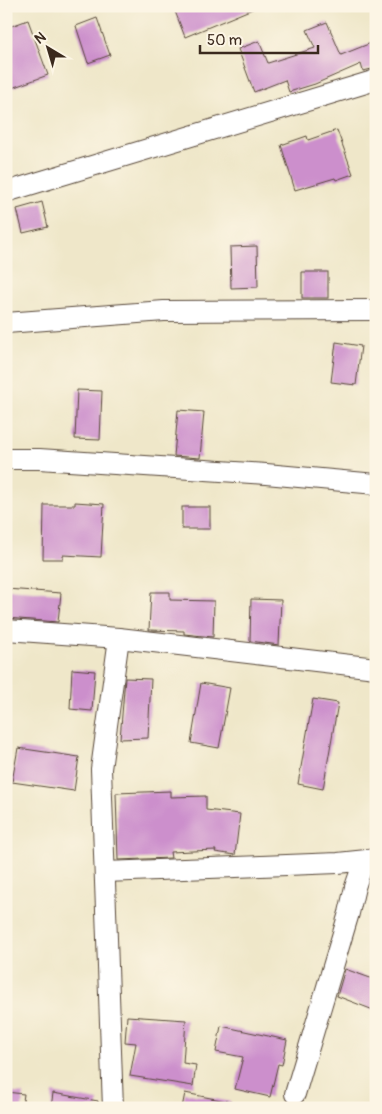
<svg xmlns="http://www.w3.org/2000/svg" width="382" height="1114" font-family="Pangolin,sans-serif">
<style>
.building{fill:#cc8fcc}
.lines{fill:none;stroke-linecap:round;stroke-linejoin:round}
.minor-casing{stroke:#564638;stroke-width:22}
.minor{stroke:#fff;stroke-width:20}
</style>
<rect width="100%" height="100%" fill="#fcf5e5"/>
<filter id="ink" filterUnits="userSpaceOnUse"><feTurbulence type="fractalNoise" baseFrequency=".02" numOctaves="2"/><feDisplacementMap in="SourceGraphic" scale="10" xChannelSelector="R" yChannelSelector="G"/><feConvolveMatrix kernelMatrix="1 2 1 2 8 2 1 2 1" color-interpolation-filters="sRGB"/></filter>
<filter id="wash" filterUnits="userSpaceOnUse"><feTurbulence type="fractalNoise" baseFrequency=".0096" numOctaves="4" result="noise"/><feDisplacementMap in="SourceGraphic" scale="20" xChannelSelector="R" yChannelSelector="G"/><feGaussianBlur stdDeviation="1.12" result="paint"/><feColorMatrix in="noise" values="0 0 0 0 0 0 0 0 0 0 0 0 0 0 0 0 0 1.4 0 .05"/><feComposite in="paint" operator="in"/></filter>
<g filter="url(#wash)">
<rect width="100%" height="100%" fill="#efe7c9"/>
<g id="blocks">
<g class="building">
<polygon points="173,6 257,6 257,7 185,37"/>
<polygon points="97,18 110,55 88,63 76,26"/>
<polygon points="28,20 48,75 6,90 6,28"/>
<polygon points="327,22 341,55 376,41 376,68 363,71 361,64 315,84 289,92 285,80 254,92 238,49 259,41 268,63 315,48 307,30"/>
<polygon points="337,130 353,174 336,180 335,178 295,190 281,145 307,136 308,140"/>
<polygon points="42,202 48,227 23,233 17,209"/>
<polygon points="257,246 258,287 231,288 230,247"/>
<rect x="302" y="272" width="26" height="26"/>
<polygon points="336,342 361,346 356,385 331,382"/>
<polygon points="77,390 102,391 100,440 75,439"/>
<polygon points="178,410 204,412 200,458 174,456"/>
<polygon points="75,502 104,504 101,557 63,555 63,559 43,559 44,505 75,505"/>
<rect x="182" y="507" width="28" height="22"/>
<polygon points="6,589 61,593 58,622 6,618"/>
<polygon points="151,592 170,592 170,600 214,601 213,637 184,634 184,631 149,630"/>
<polygon points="251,599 281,600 279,645 250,641"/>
<polygon points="72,669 95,671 92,711 70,709"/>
<polygon points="125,678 151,679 148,738 120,739"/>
<polygon points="201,683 230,688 219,748 191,743"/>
<polygon points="313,699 338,703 323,789 298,784"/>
<polygon points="18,748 79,757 74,791 12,782"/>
<polygon points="171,791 171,797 206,796 206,810 240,814 235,855 215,852 216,850 170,852 171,858 118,860 116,793"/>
<polygon points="345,969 376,980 376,1011 337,996"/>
<polygon points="127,1016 186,1020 183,1063 196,1065 193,1086 130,1076 136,1043 125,1042"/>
<polygon points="221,1026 287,1040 282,1065 278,1064 270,1097 235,1089 243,1057 216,1052"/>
<polygon points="6,1092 24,1094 22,1108 6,1108"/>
<polygon points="53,1093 98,1101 98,1108 51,1108"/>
<polygon points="185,1093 231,1102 231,1108 182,1108"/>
</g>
</g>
</g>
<g filter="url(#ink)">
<use href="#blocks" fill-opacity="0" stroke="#564638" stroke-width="1"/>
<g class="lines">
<defs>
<g id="minor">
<polyline points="6,192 376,80"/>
<polyline points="6,323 164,311 376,310"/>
<polyline points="6,459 39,459 266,474 376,484"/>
<polyline points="6,630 119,638 376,668"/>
<polyline points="105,872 338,863 376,859"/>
<polyline points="295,1094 349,913 355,887 364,861"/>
<polyline points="113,1108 101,769 119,638"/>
</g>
</defs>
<use href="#minor" class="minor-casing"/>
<use href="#minor" class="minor"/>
</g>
</g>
<rect width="382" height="1114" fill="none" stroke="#fcf5e5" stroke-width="25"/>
<g transform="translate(48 48) rotate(322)" stroke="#fcf5e5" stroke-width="4" paint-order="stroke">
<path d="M0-4L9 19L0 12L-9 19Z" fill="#3b2a1e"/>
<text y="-8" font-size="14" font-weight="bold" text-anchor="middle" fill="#3b2a1e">N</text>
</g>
<path d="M200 45v8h118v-8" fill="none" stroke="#3b2a1e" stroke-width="2.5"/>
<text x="207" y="45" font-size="15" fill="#3b2a1e" stroke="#fcf5e5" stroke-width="4" paint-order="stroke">50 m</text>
</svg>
